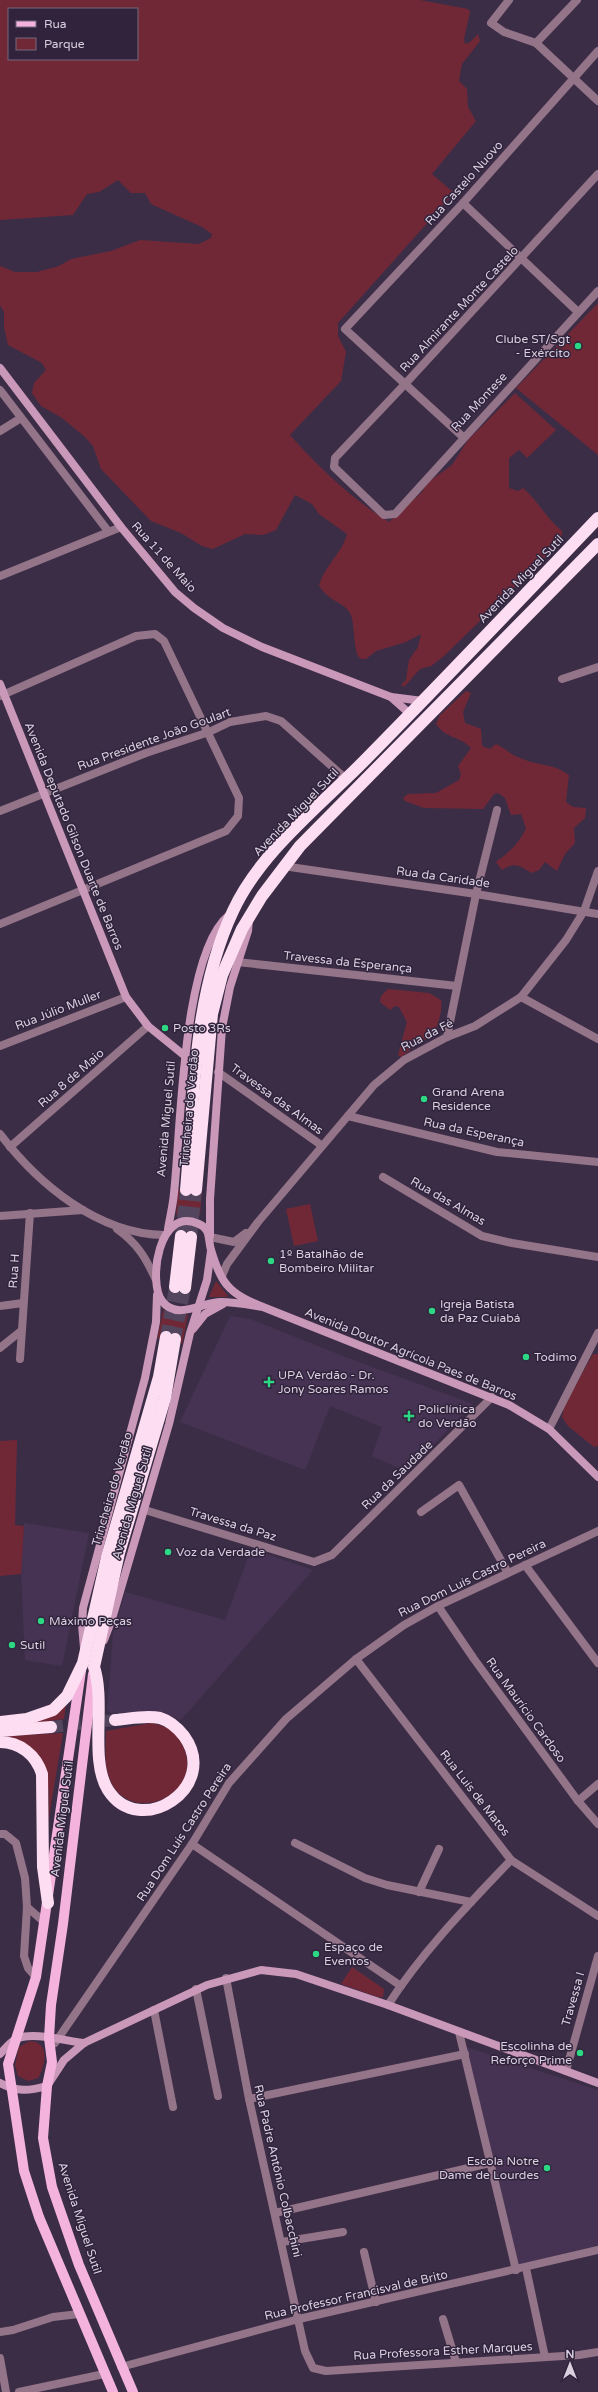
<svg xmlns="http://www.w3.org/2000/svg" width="598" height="2392" font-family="'Varela Round',sans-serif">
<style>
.built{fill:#463353}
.green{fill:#712836;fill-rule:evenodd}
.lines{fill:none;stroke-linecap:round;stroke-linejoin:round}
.highway-tunnel{stroke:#53455e;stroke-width:12;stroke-dasharray:12 6;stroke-linecap:butt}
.street{stroke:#947488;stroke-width:8}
.secondary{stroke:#ca98b8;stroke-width:8}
.primary{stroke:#f4b3dc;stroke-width:10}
.highway{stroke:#fdddf1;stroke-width:12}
.poi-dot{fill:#2dd884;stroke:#31233c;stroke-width:1.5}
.labels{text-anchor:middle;stroke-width:3;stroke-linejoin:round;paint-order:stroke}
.street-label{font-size:12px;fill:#d8cfdf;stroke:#31233c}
.poi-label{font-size:12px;fill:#d8cfdf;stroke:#31233c;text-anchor:start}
</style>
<rect width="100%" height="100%" fill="#3c2d47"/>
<g class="built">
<polygon points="230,1316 250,1319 348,1358 473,1404 407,1472 372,1456 382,1427 330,1406 305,1470 180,1422"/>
<polygon points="24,1523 89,1533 62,1666 25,1660 21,1574"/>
<polygon points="251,1549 313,1570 181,1720 160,1712 111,1713 107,1710 113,1634 125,1592 225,1620"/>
<polygon points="466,2047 598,2090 598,2246 519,2265"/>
</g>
<g class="green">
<path d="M0,0H420L468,9L470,12L464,39L465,44L470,42L478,34L480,41L462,64L459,81L467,89L468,107L476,121L432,174L454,193L338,323V336L346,352L341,381L290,435C319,468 352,499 389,522L422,492L427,483L452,465L468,440L515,393L556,430L527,458L519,450L509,458V488L518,491L523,488C538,501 546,518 562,531V538L556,547L444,656L431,666L420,669L404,687L401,685L406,680L409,660L418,647L421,634L406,642L376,651L366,659H361L358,656C353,645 355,622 350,613C343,601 328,602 319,585C326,564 342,553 347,534L319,514L312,504L295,495L276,530L263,535L245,534L213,549L202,546L181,533L151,521L101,469L93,446L85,437L62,418L41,406L32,393L34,383L46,370L42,363L8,345L4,327V312L0,305V266L15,272H37L59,266L71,259L111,251L140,240L199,244L211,238L212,234L202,227L151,204L145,193H131L118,180L99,192L87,194L73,215L0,220ZM9,9H137V59H9Z"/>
<polygon points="598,303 598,455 516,388"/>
<path d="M466,691L471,693L463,712L465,723L481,729L482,746L490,749L496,744C505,748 511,755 520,758C538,766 553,763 569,775L566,802L573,807L586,808L585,818L574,828L575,843L565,854L557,871L545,862L539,870L531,873C519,865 515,862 502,870L496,862C509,853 520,842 526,828L521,814L511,815L505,798L498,793L494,794L483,809L424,808L405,801L403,798L408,794L436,793L459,780L461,774L458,766L471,748C460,736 446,739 436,724L440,715Z"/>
<path d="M388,989L429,993L441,1000C443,1008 438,1027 433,1034C430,1039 422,1041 416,1042L412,1049L401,1057L398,1055L407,1022L399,1007L395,1006L390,1010L380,1002L381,996Z"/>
<polygon points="178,1188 183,1195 191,1197 202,1190 200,1215 186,1212 176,1215"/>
<polygon points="310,1204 318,1241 294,1246 286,1209"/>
<polygon points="216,1281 228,1296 227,1297 209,1297"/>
<path d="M163,1310L173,1315H188L182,1345C179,1332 164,1330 157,1340Z"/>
<polygon points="593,1354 598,1354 598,1446 594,1447 568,1426 562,1417 565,1404"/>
<polygon points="17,1440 15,1525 24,1526 21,1574 0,1576 0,1441"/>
<polygon points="66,1704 64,1719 26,1724"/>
<path d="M151,1723C168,1726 175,1731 183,1746C207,1798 123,1829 108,1774C104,1761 106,1745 106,1731Z"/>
<path d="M63,1733L48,1823C50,1783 51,1749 6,1736Z"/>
<polygon points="352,1967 384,1989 383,1997 378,1997 341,1984"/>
<path d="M30,2041C50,2042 46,2065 38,2078L28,2081L18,2076L15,2065L19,2047Z"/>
</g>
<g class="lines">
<g class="highway-tunnel">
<polyline points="181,1236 186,1190"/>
<polyline points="191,1237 196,1190"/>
<polyline points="166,1337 175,1287"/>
<polyline points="175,1339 185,1288"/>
<polyline points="51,1727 115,1720"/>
</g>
<g class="street">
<polyline points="509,0 491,23 504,32 536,43 598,101"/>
<polyline points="536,43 577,0"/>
<polyline points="598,174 406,383 335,458 334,467 384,515 395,514 598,291"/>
<polyline points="463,203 578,312"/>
<polyline points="0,390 108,531"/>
<polyline points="0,431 21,418"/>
<polyline points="463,437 345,329 463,203 598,51"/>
<polyline points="0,576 121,527"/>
<polyline points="562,679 598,667"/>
<polyline points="0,696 136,636 155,634 164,641 239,798 238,816 226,831 0,924"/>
<polyline points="0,811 146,753 209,732 230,722 266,716 281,721 346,779"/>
<polyline points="283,866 476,894 598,914"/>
<polyline points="237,962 457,986"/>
<polyline points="521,997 598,1039"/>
<polyline points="447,1037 476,894 497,810"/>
<polyline points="0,1046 126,997"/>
<polyline points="218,1072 321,1145"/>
<polyline points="348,1116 497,1152 598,1162"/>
<path d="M0,1134C38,1184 98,1234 164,1235"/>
<polyline points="10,1147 148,1026"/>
<polyline points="383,1177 482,1236 512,1243 598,1257"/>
<polyline points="0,1216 83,1210"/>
<path d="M117,1229C137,1243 146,1258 156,1280"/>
<polyline points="210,1237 234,1242 246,1233"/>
<polyline points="222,1276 227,1264 258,1222 374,1085 404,1060 447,1037 475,1026 521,997 566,940 584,911 598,871"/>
<polyline points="0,1306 23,1303"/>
<polyline points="0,1348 21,1331"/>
<polyline points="20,1359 30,1213"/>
<polyline points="549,1429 598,1333"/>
<polyline points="145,1510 314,1562 332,1555 492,1397"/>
<polyline points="421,1512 459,1485 508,1573"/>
<polyline points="525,1565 598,1663"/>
<polyline points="438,1606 474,1659 578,1801 598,1824"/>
<polyline points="356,1659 511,1860 598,1916"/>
<polyline points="578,1801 598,1784"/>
<polyline points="0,1834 5,1834 16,1843 25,1878 27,1907 24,1956 28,1968 36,1977"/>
<polyline points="295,1843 365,1878 387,1885 471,1902"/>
<polyline points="192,1844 401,1986"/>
<polyline points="419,1892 439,1849"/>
<polyline points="27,1907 43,1921"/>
<polyline points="226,1978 249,2099 305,2351 313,2368 326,2371 579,2355 598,2352"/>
<polyline points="196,1989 218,2096"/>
<path d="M388,2005C422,1952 468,1905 511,1860"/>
<polyline points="154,2010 173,2107"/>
<polyline points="459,2032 516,2270"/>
<polyline points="55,2043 192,1844 229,1783 286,1719 356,1659 404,1625 438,1606 598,1531"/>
<polyline points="566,2071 598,1956"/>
<polyline points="249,2099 465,2054"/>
<polyline points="275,2213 490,2163"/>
<polyline points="282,2242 343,2232"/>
<polyline points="364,2252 376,2302"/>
<polyline points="526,2268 545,2357"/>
<polyline points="443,2319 456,2362"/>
<polyline points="0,2332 13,2330 53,2317 79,2314"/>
<polyline points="0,2358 6,2392"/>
<polyline points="121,2367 299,2319 598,2250"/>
<polyline points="19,2392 104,2374"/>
</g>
<g class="secondary">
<polyline points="0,368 121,527 175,592 194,608 223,628 262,647 391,697 423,701"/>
<polyline points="0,684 126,997 148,1026 185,1056"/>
<polyline points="391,697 410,714"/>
<path d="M168,1229C170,1217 173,1205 174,1193C181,1132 182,953 229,915"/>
<polyline points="210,1236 210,1199 222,1028 230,987 248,931 249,920"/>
<path d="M263,1307C250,1305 235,1302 221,1302C202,1302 177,1321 162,1301C148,1283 158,1205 199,1224C211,1229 208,1240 211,1250C214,1260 220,1277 227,1285C236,1296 251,1302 263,1307L509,1405L549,1429L598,1477"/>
<polyline points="193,1329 205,1314 223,1304"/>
<polyline points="104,1640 112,1619 169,1424 190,1333 207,1280 211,1251"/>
<polyline points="84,1648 82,1625 83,1608 145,1378 156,1322 157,1295"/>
<path d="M0,2054C5,2049 10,2042 16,2039C31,2031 66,2041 84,2043"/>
<path d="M0,2083C17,2092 29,2091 47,2086L64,2060L84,2043L207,1985L261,1970L296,1974L388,2005L598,2083"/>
</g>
<g class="primary">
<polyline points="81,1671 36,1977 8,2064 24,2171 39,2217 113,2392"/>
<polyline points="93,1674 63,1924 51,2005 49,2038 52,2062 47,2086 43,2138 52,2187 79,2265 133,2392"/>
</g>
<g class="highway">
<path d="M186,1190C194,1098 193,996 233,911C260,852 321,805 366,759C444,680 521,599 598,518"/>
<polyline points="196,1190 212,1014 222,975 242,929 262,896 300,846 598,544"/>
<polyline points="175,1287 181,1236"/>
<polyline points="185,1288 191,1237"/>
<path d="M115,1720C129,1719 145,1715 160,1718C170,1721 177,1727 184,1736C221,1787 140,1840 108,1790C89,1760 106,1703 94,1667L119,1553L165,1398L175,1339"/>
<polyline points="0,1722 27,1719 53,1710 67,1696 83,1663 107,1557 159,1377 166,1337"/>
<polyline points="0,1731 51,1727"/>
<path d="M0,1742C20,1742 36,1755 42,1774L43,1867L48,1903"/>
</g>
</g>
<g class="poi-dot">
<circle cx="578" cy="346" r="4"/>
<circle cx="165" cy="1028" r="4"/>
<circle cx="424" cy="1099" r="4"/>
<circle cx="271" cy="1261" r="4"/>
<circle cx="432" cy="1311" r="4"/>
<circle cx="526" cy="1357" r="4"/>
<path d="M267 1376h4v4h4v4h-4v4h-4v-4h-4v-4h4z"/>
<path d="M407 1410h4v4h4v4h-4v4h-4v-4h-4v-4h4z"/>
<circle cx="168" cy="1552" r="4"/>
<circle cx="41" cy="1621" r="4"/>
<circle cx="12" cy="1645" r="4"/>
<circle cx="316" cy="1954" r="4"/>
<circle cx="580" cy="2053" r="4"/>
<circle cx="547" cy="2168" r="4"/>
</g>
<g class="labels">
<g class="street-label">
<text transform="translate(464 183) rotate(-48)" y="4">Rua Castelo Nuovo</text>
<text transform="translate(459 309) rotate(-47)" y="4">Rua Almirante Monte Castelo</text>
<text transform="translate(479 402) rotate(-47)" y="4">Rua Montese</text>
<text transform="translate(164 557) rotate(48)" y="4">Rua 11 de Maio</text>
<text transform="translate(521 579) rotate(-46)" y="4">Avenida Miguel Sutil</text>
<text transform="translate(154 739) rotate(-20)" y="4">Rua Presidente João Goulart</text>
<text transform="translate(296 812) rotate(-46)" y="4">Avenida Miguel Sutil</text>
<text transform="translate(74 836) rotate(68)" y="4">Avenida Deputado Gilson Duarte de Barros</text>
<text transform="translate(443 877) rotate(8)" y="4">Rua da Caridade</text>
<text transform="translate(348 962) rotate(6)" y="4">Travessa da Esperança</text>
<text transform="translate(58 1010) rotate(-21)" y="4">Rua Júlio Muller</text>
<text transform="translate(427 1035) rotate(-27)" y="4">Rua da Fé</text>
<text transform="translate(71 1078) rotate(-41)" y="4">Rua 8 de Maio</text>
<text transform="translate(277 1099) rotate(36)" y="4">Travessa das Almas</text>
<text transform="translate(189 1108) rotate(-85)" y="4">Trincheira do Verdão</text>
<text transform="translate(166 1119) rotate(-85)" y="4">Avenida Miguel Sutil</text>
<text transform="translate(474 1132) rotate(12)" y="4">Rua da Esperança</text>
<text transform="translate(448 1201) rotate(30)" y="4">Rua das Almas</text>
<text transform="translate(14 1271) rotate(-86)" y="4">Rua H</text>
<text transform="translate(411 1354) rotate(22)" y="4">Avenida Doutor Agrícola Paes de Barros</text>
<text transform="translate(397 1475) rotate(-44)" y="4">Rua da Saudade</text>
<text transform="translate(112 1489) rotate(-74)" y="4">Trincheira do Verdão</text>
<text transform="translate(132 1503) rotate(-74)" y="4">Avenida Miguel Sutil</text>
<text transform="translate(233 1524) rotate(17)" y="4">Travessa da Paz</text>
<text transform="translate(472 1578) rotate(-26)" y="4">Rua Dom Luís Castro Pereira</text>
<text transform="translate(526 1710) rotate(54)" y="4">Rua Maurício Cardoso</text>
<text transform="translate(475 1793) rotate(52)" y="4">Rua Luís de Matos</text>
<text transform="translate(62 1819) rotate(-83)" y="4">Avenida Miguel Sutil</text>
<text transform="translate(184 1832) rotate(-57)" y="4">Rua Dom Luís Castro Pereira</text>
<text transform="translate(573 1999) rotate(-74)" y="4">Travessa I</text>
<text transform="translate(278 2171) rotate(77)" y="4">Rua Padre Antônio Colbacchini</text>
<text transform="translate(80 2218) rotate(72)" y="4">Avenida Miguel Sutil</text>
<text transform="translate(356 2295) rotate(-13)" y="4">Rua Professor Francisval de Brito</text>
<text transform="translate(443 2351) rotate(-3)" y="4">Rua Professora Esther Marques</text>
</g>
<g class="poi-label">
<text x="570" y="343" text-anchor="end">Clube ST/Sgt<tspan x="570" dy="14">- Exército</tspan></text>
<text x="173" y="1032">Posto 3Rs</text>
<text x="432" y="1096">Grand Arena<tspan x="432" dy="14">Residence</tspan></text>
<text x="279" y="1258">1º Batalhão de<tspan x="279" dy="14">Bombeiro Militar</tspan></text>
<text x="440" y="1308">Igreja Batista<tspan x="440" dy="14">da Paz Cuiabá</tspan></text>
<text x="534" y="1361">Todimo</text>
<text x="278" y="1379">UPA Verdão - Dr.<tspan x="278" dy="14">Jony Soares Ramos</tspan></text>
<text x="418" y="1413">Policlínica<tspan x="418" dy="14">do Verdão</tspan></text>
<text x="176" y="1556">Voz da Verdade</text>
<text x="49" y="1625">Máximo Peças</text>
<text x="20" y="1649">Sutil</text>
<text x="324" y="1951">Espaço de<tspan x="324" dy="14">Eventos</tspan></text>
<text x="572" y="2050" text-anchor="end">Escolinha de<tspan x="572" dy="14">Reforço Prime</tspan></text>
<text x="539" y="2165" text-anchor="end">Escola Notre<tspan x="539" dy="14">Dame de Lourdes</tspan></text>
</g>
</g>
<rect x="8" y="8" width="130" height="52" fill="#31233c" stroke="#74687d"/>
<rect x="16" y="21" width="20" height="6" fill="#f4b3dc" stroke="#74687d"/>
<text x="44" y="28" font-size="12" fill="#d8cfdf">Rua</text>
<rect x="16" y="38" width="20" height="12" fill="#712836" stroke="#74687d"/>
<text x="44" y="48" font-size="12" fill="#d8cfdf">Parque</text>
<g transform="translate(570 2364)" stroke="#31233c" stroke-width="3" paint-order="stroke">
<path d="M0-3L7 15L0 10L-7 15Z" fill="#d8cfdf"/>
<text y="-6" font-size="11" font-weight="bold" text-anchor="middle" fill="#d8cfdf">N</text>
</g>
</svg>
